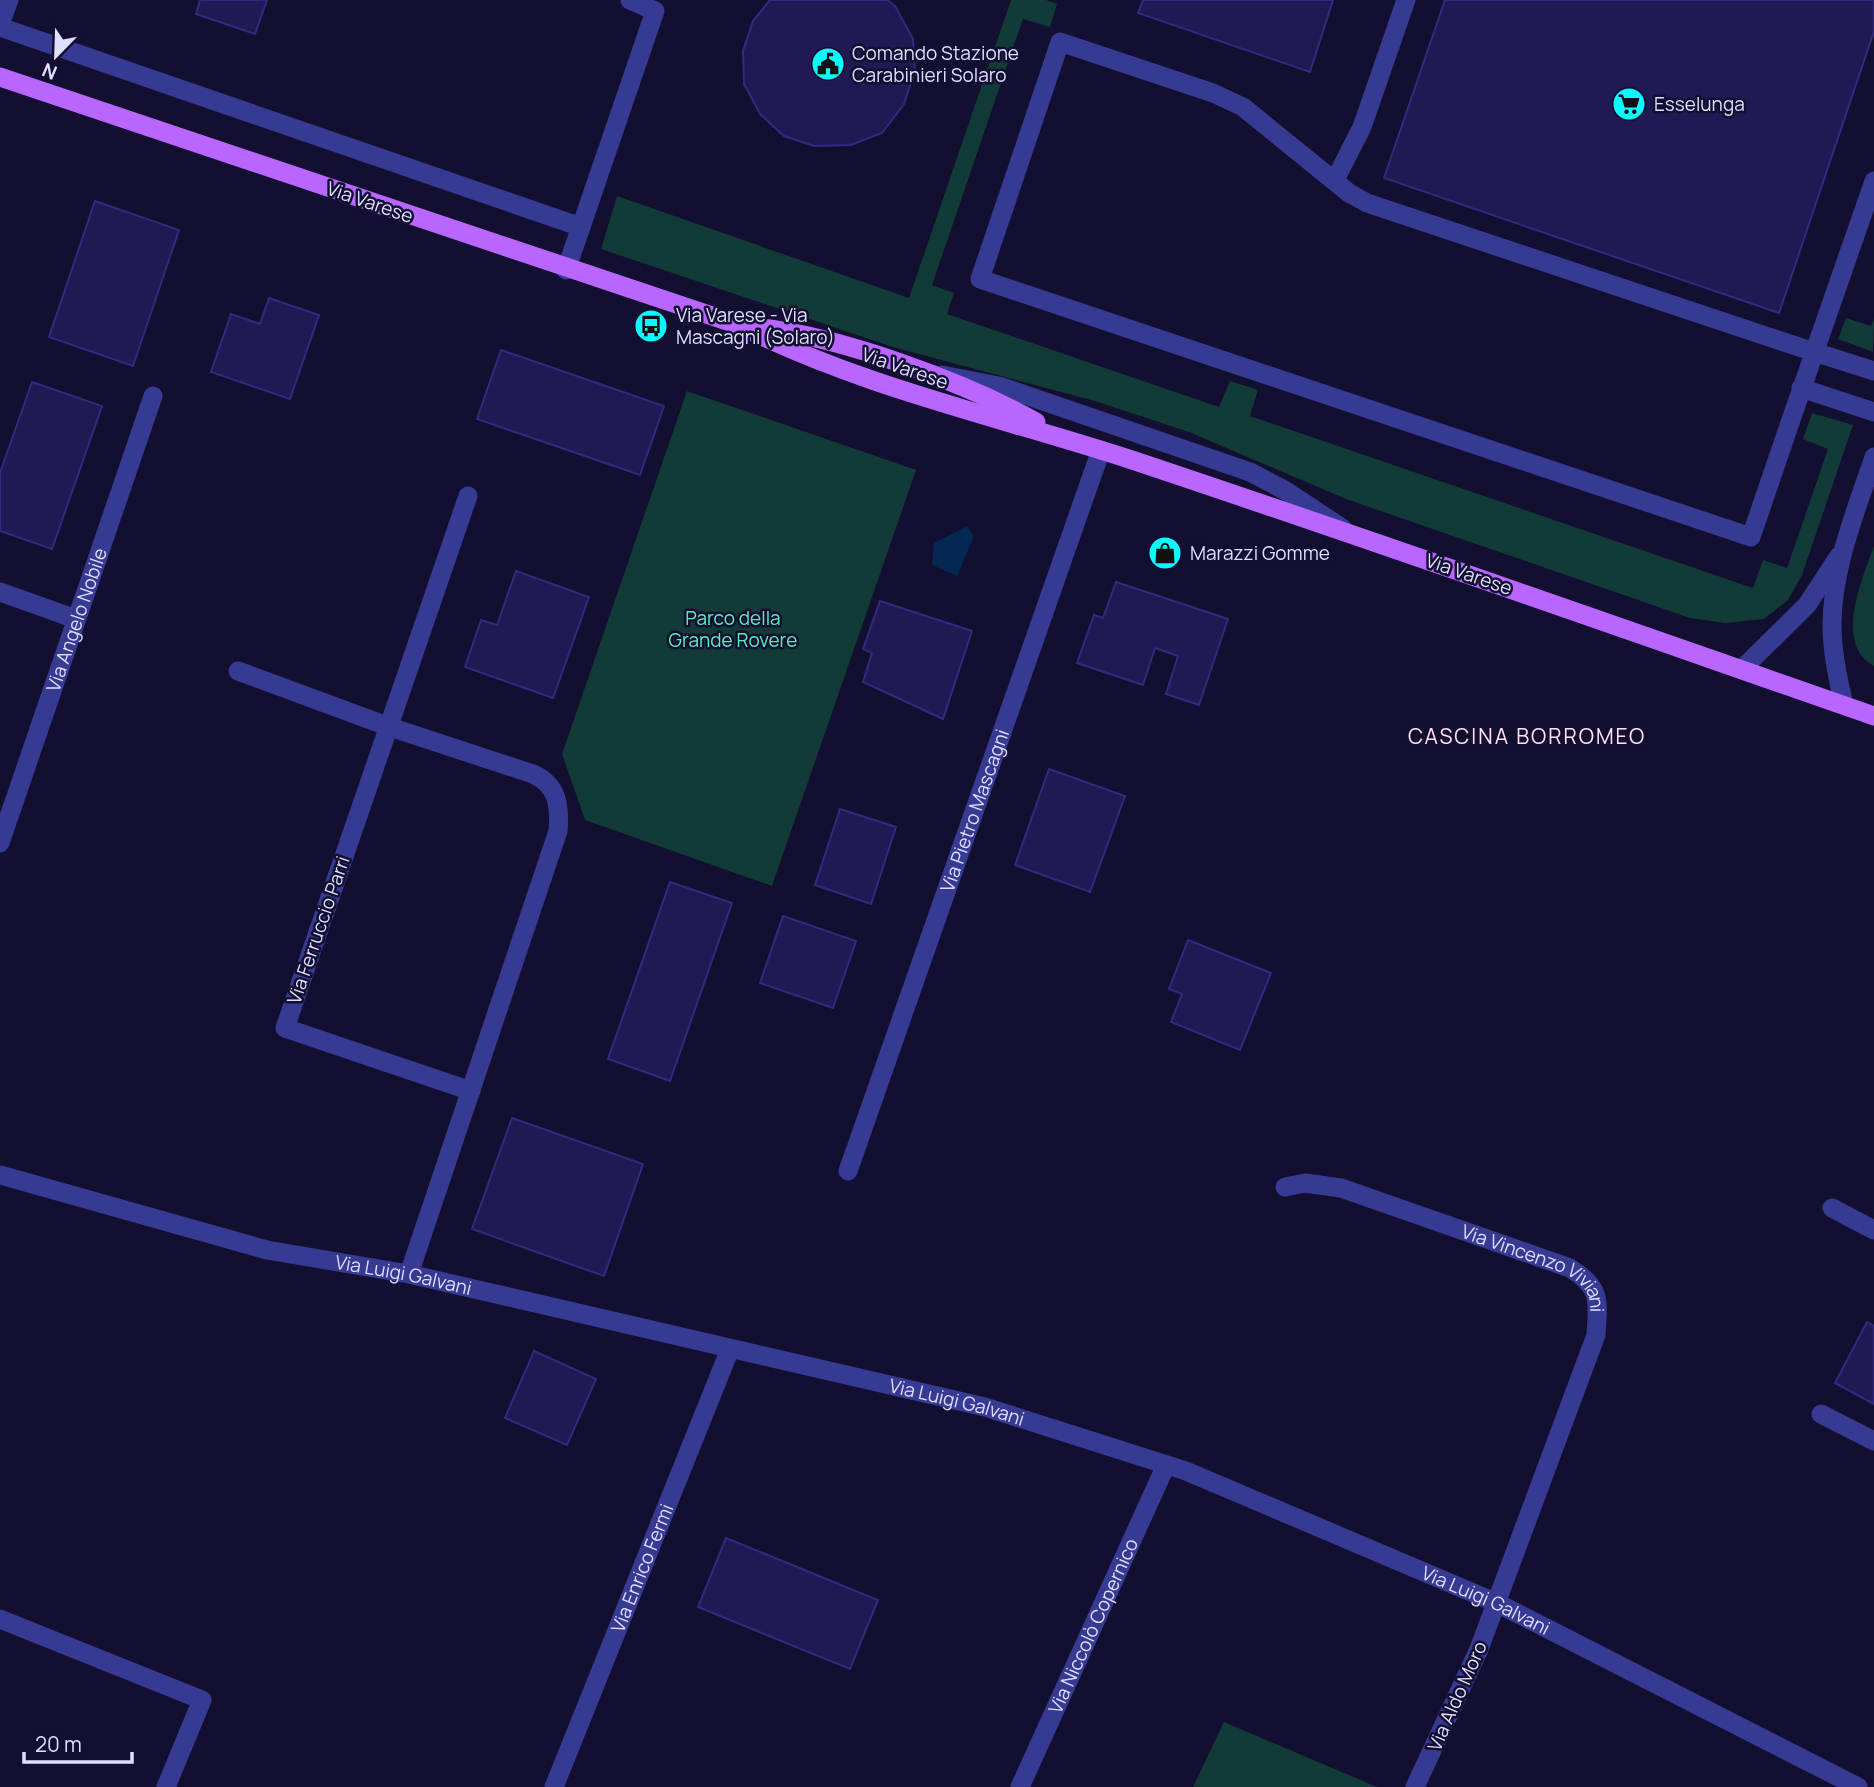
<svg xmlns="http://www.w3.org/2000/svg" width="1874" height="1787" font-family="Manrope,sans-serif">
<style>
.green{fill:#123a36}
.water{fill:#052853}
.building{fill:#201953;stroke:#332981;stroke-width:2}
.lines{fill:none;stroke-linecap:round;stroke-linejoin:round}
.service{stroke:#363a93;stroke-width:19}
.minor{stroke:#363a93;stroke-width:19}
.primary{stroke:#b965ff;stroke-width:19}
.labels{text-anchor:middle;stroke-width:5;stroke-linejoin:round;paint-order:stroke}
.poi-label{font-size:19px;fill:#dfdeff;stroke:#120f30;text-anchor:start}
.street-label{font-size:19px;fill:#dfdeff;stroke:#120f30}
.park-label{font-size:19px;fill:#5dedbc;stroke:#120f30}
.neighbourhood-label{font-size:21px;letter-spacing:2px;fill:#ffe0f6;stroke:#120f30}
</style>
<rect width="100%" height="100%" fill="#120f30"/>
<g class="green">
<polygon points="1011,0 1046,0 1057,4 1050,27 1023,19 932,285 954,293 947,314 1219,407 1230,381 1258,390 1250,416 1753,588 1763,560 1787,568 1828,449 1803,439 1812,413 1853,425 1802,575 1788,600 1764,619 1725,623 1690,618 1346,499 1189,432 1095,401 893,347 601,249 617,196 909,298"/>
<polygon points="1846,318 1871,326 1874,319 1873,352 1838,339"/>
<polygon points="687,391 916,470 772,886 585,820 562,754"/>
<path d="M1874,546V666C1833,644 1863,577 1874,546Z"/>
<polygon points="1224,1722 1377,1787 1193,1787"/>
</g>
<polygon class="water" points="967,526 974,536 957,576 932,565 934,543"/>
<g class="building">
<polygon points="200,0 267,0 255,34 196,14"/>
<polygon points="770,0 887,0 895,6 913,39 915,70 904,104 882,133 851,145 814,146 784,136 760,114 744,84 743,51 753,21"/>
<polygon points="1143,0 1333,0 1310,72 1138,13"/>
<polygon points="1445,0 1874,0 1874,31 1779,313 1384,178"/>
<polygon points="95,201 179,230 133,366 49,337"/>
<polygon points="269,298 319,315 290,399 211,372 231,314 260,324"/>
<polygon points="501,350 664,406 640,475 477,419"/>
<polygon points="32,382 102,406 52,549 0,531 0,473"/>
<polygon points="516,571 589,597 553,698 465,667 481,620 497,625"/>
<polygon points="1116,582 1228,619 1199,705 1166,694 1178,656 1155,648 1143,685 1077,663 1094,615 1103,618"/>
<polygon points="880,601 972,631 943,719 863,682 872,653 863,649"/>
<polygon points="1049,769 1125,796 1090,892 1015,865"/>
<polygon points="840,809 896,827 871,904 815,885"/>
<polygon points="670,882 732,903 670,1081 608,1059"/>
<polygon points="783,916 856,941 833,1008 760,983"/>
<polygon points="1188,940 1271,973 1240,1050 1171,1022 1182,994 1169,989"/>
<polygon points="512,1118 643,1164 604,1276 472,1229"/>
<polygon points="1867,1322 1874,1326 1874,1404 1835,1383"/>
<polygon points="534,1351 596,1379 567,1445 505,1418"/>
<polygon points="726,1538 878,1600 850,1669 698,1607"/>
</g>
<g class="lines">
<g class="service">
<polyline points="0,27 581,227 566,270"/>
<polyline points="1335,180 1362,127 1406,0"/>
<path d="M1874,181C1833,299 1791,418 1751,537L980,279L1060,42L1213,93L1243,107L1349,193L1367,203L1814,352L1874,371"/>
<polyline points="581,227 655,11 630,0"/>
<polyline points="942,375 999,386 1250,472 1286,491 1342,528"/>
<polyline points="1801,388 1874,412"/>
<polyline points="0,592 76,619"/>
<polyline points="1832,1208 1874,1230"/>
<polyline points="1821,1414 1874,1441"/>
</g>
<g class="minor">
<polyline points="0,24 9,0"/>
<polyline points="468,496 285,1028 471,1091"/>
<polyline points="1743,668 1807,605 1839,556"/>
<path d="M238,671L387,726L533,774C558,785 560,806 558,831L409,1274"/>
<path d="M1844,705C1838,679 1832,652 1832,625C1832,568 1856,511 1874,457"/>
<path id="s1" d="M0,843L153,396"/>
<path id="s2" d="M848,1171L1101,450"/>
<path id="s3" d="M0,1175L267,1250L409,1274L985,1407L1186,1471L1497,1603L1858,1787"/>
<path id="s4" d="M1285,1187L1305,1183L1341,1188L1570,1268C1602,1288 1598,1301 1596,1335L1479,1649L1415,1787"/>
<polyline points="0,1619 202,1700 166,1787"/>
<path id="s5" d="M554,1787L730,1349"/>
<path id="s6" d="M1020,1787L1166,1465"/>
</g>
<g class="primary">
<path d="M0,77L739,325C864,388 1001,417 1132,460C1381,543 1627,630 1874,716"/>
<path d="M754,327C839,336 962,381 1036,422"/>
</g>
</g>
<defs>
<symbol id="civic-disc" viewBox="-11 -11 22 22"><circle r="9.5" fill="#0afbff" stroke="#120f30"/><path d="M-.6-6.5H3V-4.5H.6V-3L4-1V1h2V6H-6V1h2V-1L-.6-3ZM-1.2 2.5V6h2.4V2.5Z" fill="#111"/></symbol>
<symbol id="supermarket-disc" viewBox="-11 -11 22 22"><circle r="9.5" fill="#0afbff" stroke="#120f30"/><path d="M-6-5.5h2.5l.6 2H6L4.5 2H-2.5L-4.4-4H-6ZM-1.5 3.2a1.3 1.3 0 1 0 .1 0ZM3 3.2a1.3 1.3 0 1 0 .1 0Z" fill="#111"/></symbol>
<symbol id="bus-disc" viewBox="-11 -11 22 22"><circle r="9.5" fill="#0afbff" stroke="#120f30"/><path d="M-5-6H5V4H4V6H2V4H-2V6H-4V4H-5ZM-3.5-4V0h7V-4ZM-3.5 1.2v1.5H-2V1.2ZM2 1.2v1.5H3.5V1.2Z" fill="#111"/></symbol>
<symbol id="shop-disc" viewBox="-11 -11 22 22"><circle r="9.5" fill="#0afbff" stroke="#120f30"/><path d="M-5-2.5h2.3a2.7 3.5 0 0 1 5.4 0H5L5.5 6h-11ZM-1.5-2.5h3a1.5 2.3 0 0 0-3 0Z" fill="#111"/></symbol>
</defs>
<g fill-rule="evenodd">
<use href="#civic-disc" x="809" y="45" width="38" height="38"/>
<use href="#supermarket-disc" x="1610" y="85" width="38" height="38"/>
<use href="#bus-disc" x="632" y="307" width="38" height="38"/>
<use href="#shop-disc" x="1146" y="534" width="38" height="38"/>
</g>
<g class="labels">
<g class="poi-label">
<text x="852" y="60">Comando Stazione<tspan x="852" dy="22">Carabinieri Solaro</tspan></text>
<text x="1654" y="111">Esselunga</text>
<text x="676" y="322">Via Varese - Via<tspan x="676" dy="22">Mascagni (Solaro)</tspan></text>
<text x="1190" y="560">Marazzi Gomme</text>
</g>
<g class="street-label">
<text transform="translate(370 202) rotate(19)" y="7">Via Varese</text>
<text transform="translate(905 368) rotate(19)" y="7">Via Varese</text>
<text transform="translate(1469 574) rotate(19)" y="7">Via Varese</text>
<text dy="7" stroke="none"><textPath href="#s1" startOffset="236">Via Angelo Nobile</textPath></text>
<text dy="7" stroke="none"><textPath href="#s2" startOffset="382">Via Pietro Mascagni</textPath></text>
<text transform="translate(318 930) rotate(-71)" y="7">Via Ferruccio Parri</text>
<text dy="7" stroke="none"><textPath href="#s4" startOffset="270">Via Vincenzo Viviani</textPath></text>
<text dy="7" stroke="none"><textPath href="#s3" startOffset="416">Via Luigi Galvani</textPath></text>
<text dy="7" stroke="none"><textPath href="#s3" startOffset="984">Via Luigi Galvani</textPath></text>
<text dy="7" stroke="none"><textPath href="#s5" startOffset="236">Via Enrico Fermi</textPath></text>
<text dy="7" stroke="none"><textPath href="#s3" startOffset="1550">Via Luigi Galvani</textPath></text>
<text dy="7" stroke="none"><textPath href="#s6" startOffset="177">Via Niccolò Copernico</textPath></text>
<text transform="translate(1457 1696) rotate(-66)" y="7">Via Aldo Moro</text>
</g>
<g class="park-label">
<text x="733" y="625">Parco della<tspan x="733" dy="22">Grande Rovere</tspan></text>
</g>
<g class="neighbourhood-label">
<text x="1527" y="744">CASCINA BORROMEO</text>
</g>
</g>
<g transform="translate(56 56) rotate(203)" stroke="#120f30" stroke-width="5" paint-order="stroke">
<path d="M0-5L12 26L0 18L-12 26Z" fill="#dfdeff"/>
<text y="-10" font-size="19" font-weight="bold" text-anchor="middle" fill="#dfdeff">N</text>
</g>
<path d="M24 1752v10h108v-10" fill="none" stroke="#dfdeff" stroke-width="3.5"/>
<text x="35" y="1752" font-size="21" fill="#dfdeff" stroke="#120f30" stroke-width="5" paint-order="stroke">20 m</text>
</svg>
